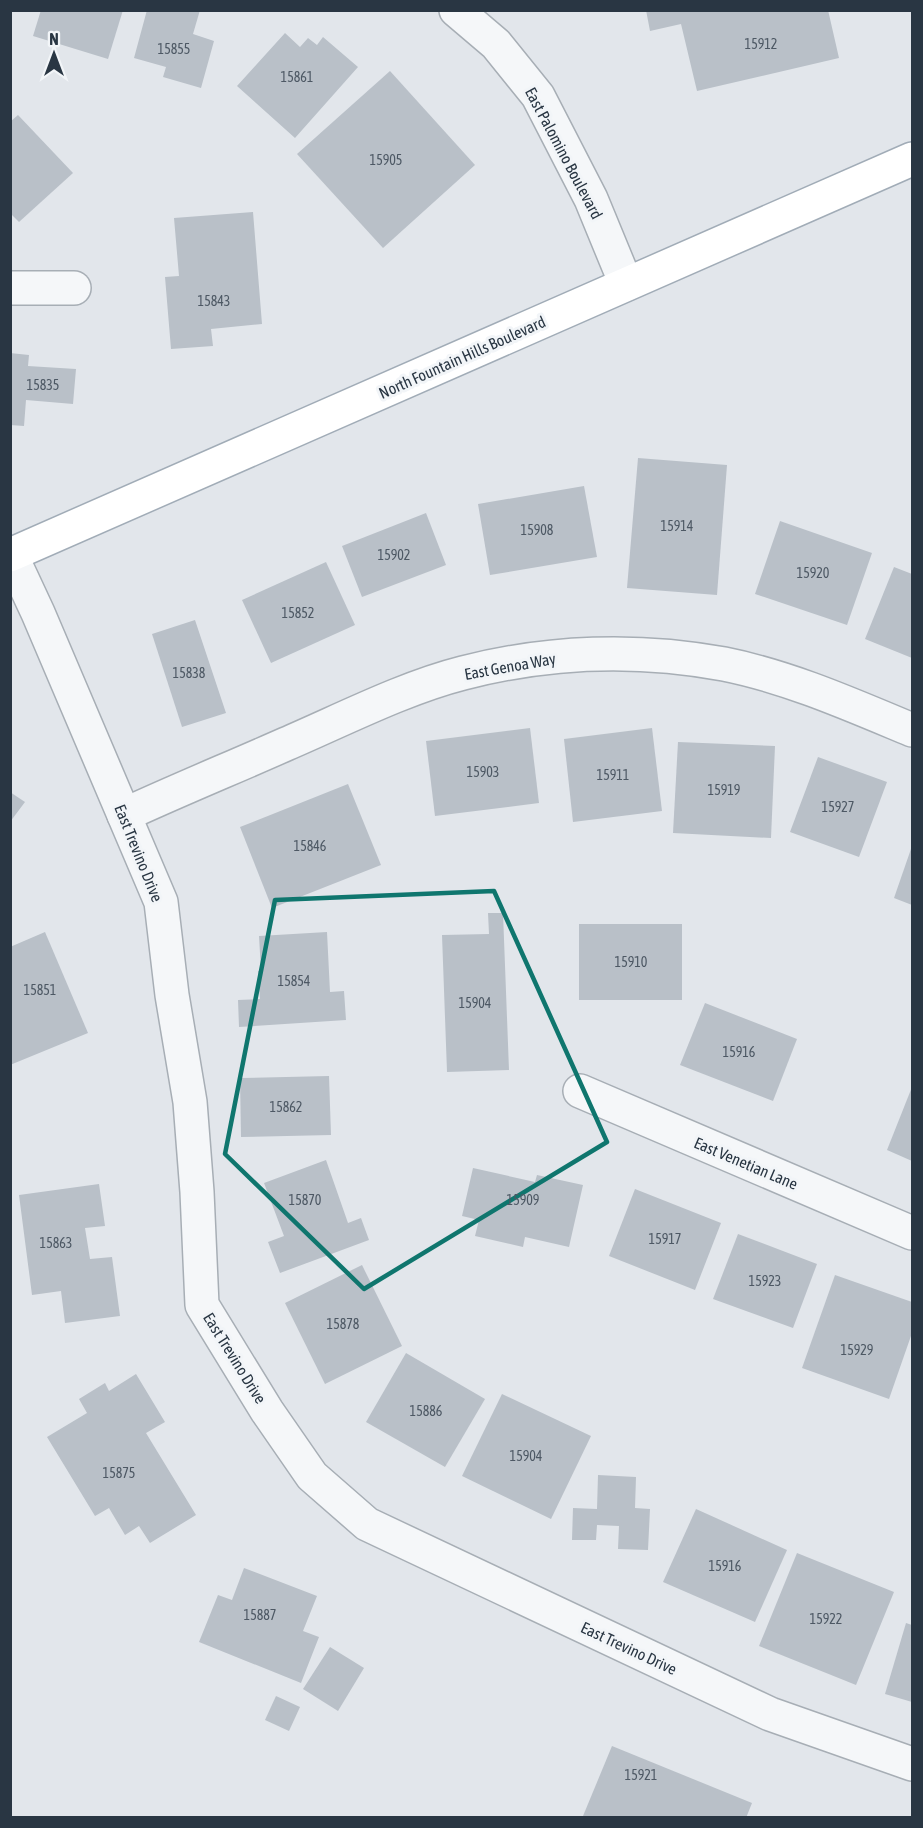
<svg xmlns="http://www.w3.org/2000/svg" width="923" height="1828" font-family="'Asap Condensed',sans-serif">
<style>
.building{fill:#b9c0c8}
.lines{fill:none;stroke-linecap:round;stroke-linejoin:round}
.minor-casing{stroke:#a7aeb5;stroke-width:36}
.major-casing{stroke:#a1acb7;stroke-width:36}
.minor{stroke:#f5f7f9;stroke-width:33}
.major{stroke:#fff;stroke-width:33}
.marked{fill:none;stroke:#0f766e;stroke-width:4.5;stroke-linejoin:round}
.labels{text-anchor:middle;stroke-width:6;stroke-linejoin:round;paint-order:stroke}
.number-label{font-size:14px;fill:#4d5864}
.street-label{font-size:16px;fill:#293643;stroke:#f2f5f8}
</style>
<rect width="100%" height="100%" fill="#e2e6eb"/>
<g class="building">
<polygon points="41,10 123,10 108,59 33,36"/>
<polygon points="147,10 200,10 193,34 214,41 201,88 163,77 166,67 134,58"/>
<polygon points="646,10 828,10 839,58 697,91 681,24 650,31"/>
<polygon points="285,33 300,47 308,38 317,45 323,37 358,67 295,138 237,86"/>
<polygon points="390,71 475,165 383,248 297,154"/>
<polygon points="18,115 73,173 19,222 10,213 10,122"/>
<polygon points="253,212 262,324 211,329 213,346 171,349 165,277 179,276 174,218"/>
<polygon points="10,353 29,355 28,366 76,369 73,404 26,400 24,426 10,425"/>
<polygon points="638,458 727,465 717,595 627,588"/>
<polygon points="584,486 597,557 490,575 478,504"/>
<polygon points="426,513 446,565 362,597 342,546"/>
<polygon points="780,521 872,553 847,625 755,594"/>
<polygon points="326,562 355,625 271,663 242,600"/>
<polygon points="894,567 912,574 912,658 865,639"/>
<polygon points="195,620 226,713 182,727 152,634"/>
<polygon points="530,728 539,803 435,816 426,741"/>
<polygon points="652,728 662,811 573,822 564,739"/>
<polygon points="678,742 775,746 771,838 673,833"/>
<polygon points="818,757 887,782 859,857 790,832"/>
<polygon points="348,784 381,865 272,908 240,827"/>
<polygon points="10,792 25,802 10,822"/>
<polygon points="912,846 912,905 894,898"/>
<polygon points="488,913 503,913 509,1070 447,1072 442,935 489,934"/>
<rect x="579" y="924" width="103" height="76"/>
<polygon points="45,932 88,1033 10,1065 10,947"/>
<polygon points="327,932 330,992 344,991 346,1020 239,1027 238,1000 260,999 258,971 261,971 259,936"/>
<polygon points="705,1003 797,1039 773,1101 680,1065"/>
<polygon points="329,1076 331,1135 241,1137 240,1078"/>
<polygon points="912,1087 912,1161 887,1150"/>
<polygon points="326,1160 348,1223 361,1218 369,1240 280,1273 268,1242 284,1236 264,1183"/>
<polygon points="473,1168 535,1182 537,1175 583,1185 569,1247 525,1237 523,1247 475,1236 479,1220 462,1216"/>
<polygon points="99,1184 105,1226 85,1228 90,1259 112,1257 120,1316 65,1323 61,1291 32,1295 19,1195"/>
<polygon points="635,1189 721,1223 695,1290 609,1256"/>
<polygon points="738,1234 817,1264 793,1328 713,1299"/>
<polygon points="362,1265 402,1346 325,1384 285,1303"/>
<polygon points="835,1275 912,1302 912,1333 889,1399 802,1368"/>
<polygon points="406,1353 485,1399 445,1467 366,1422"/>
<polygon points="136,1374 165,1422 146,1433 196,1515 150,1543 139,1526 125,1535 109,1508 95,1516 47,1437 87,1413 79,1399 105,1383 109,1391"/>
<polygon points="502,1394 591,1436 551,1519 462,1476"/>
<polygon points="598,1475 636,1477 635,1508 650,1509 648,1550 618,1549 619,1526 597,1525 596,1540 572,1540 573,1508 597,1509"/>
<polygon points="696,1509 787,1550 755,1622 663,1582"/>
<polygon points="797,1553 894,1592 856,1685 759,1646"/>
<polygon points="244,1568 317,1596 303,1631 319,1637 301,1683 199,1642 218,1595 232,1600"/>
<polygon points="906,1623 912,1625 912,1702 885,1694"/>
<polygon points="330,1647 364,1668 338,1711 303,1689"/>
<polygon points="276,1696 300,1707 289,1731 265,1720"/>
<polygon points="612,1746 752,1803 746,1818 583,1816"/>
</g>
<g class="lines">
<defs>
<g id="minor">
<polyline points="456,10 496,44 538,96 591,199 626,284"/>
<polyline points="10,288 74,288"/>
<polyline points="11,555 38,613 161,902 172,995 190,1102 197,1192 202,1305 267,1411 312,1476 367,1524 770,1714 912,1764"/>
<path d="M124,815C178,790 232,768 286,744C342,720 404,688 463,673C548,651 638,648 724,664C789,677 852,705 912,730"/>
<polyline points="580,1091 912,1233"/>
</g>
<polyline id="major" points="10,555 912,159"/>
</defs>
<use href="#minor" class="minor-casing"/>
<use href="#major" class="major-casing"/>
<use href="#minor" class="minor"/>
<use href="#major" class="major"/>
</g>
<path class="marked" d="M494,891L607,1142L364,1289L225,1154L275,900Z"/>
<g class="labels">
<g class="number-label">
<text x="761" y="49">15912</text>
<text x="174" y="54">15855</text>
<text x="297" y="82">15861</text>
<text x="386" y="165">15905</text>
<text x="214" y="306">15843</text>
<text x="43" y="390">15835</text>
<text x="677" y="531">15914</text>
<text x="537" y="535">15908</text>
<text x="394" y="560">15902</text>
<text x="813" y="578">15920</text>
<text x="298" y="618">15852</text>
<text x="189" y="678">15838</text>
<text x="483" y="777">15903</text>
<text x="613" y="780">15911</text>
<text x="724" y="795">15919</text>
<text x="838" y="812">15927</text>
<text x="310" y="851">15846</text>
<text x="631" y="967">15910</text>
<text x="294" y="986">15854</text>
<text x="40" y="995">15851</text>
<text x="475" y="1008">15904</text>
<text x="739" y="1057">15916</text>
<text x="286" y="1112">15862</text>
<text x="305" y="1205">15870</text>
<text x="523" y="1205">15909</text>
<text x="665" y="1244">15917</text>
<text x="56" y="1248">15863</text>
<text x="765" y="1286">15923</text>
<text x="343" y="1329">15878</text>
<text x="857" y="1355">15929</text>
<text x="426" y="1416">15886</text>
<text x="526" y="1461">15904</text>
<text x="119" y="1478">15875</text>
<text x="725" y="1571">15916</text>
<text x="260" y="1620">15887</text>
<text x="826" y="1624">15922</text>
<text x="641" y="1780">15921</text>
</g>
<g class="street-label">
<text transform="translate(564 153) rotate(62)" y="6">East Palomino Boulevard</text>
<text transform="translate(462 357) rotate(-24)" y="6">North Fountain Hills Boulevard</text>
<text transform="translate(510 666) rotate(-10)" y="6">East Genoa Way</text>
<text transform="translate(139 853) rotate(68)" y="6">East Trevino Drive</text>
<text transform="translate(746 1163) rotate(23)" y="6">East Venetian Lane</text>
<text transform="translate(235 1358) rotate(58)" y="6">East Trevino Drive</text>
<text transform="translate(629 1648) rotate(25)" y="6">East Trevino Drive</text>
</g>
</g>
<rect width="923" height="1828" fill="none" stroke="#293643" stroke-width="24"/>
<g transform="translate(54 54)" stroke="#f2f5f8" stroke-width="4.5" paint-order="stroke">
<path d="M0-4.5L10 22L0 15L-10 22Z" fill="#293643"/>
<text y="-9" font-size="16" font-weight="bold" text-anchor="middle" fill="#293643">N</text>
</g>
</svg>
